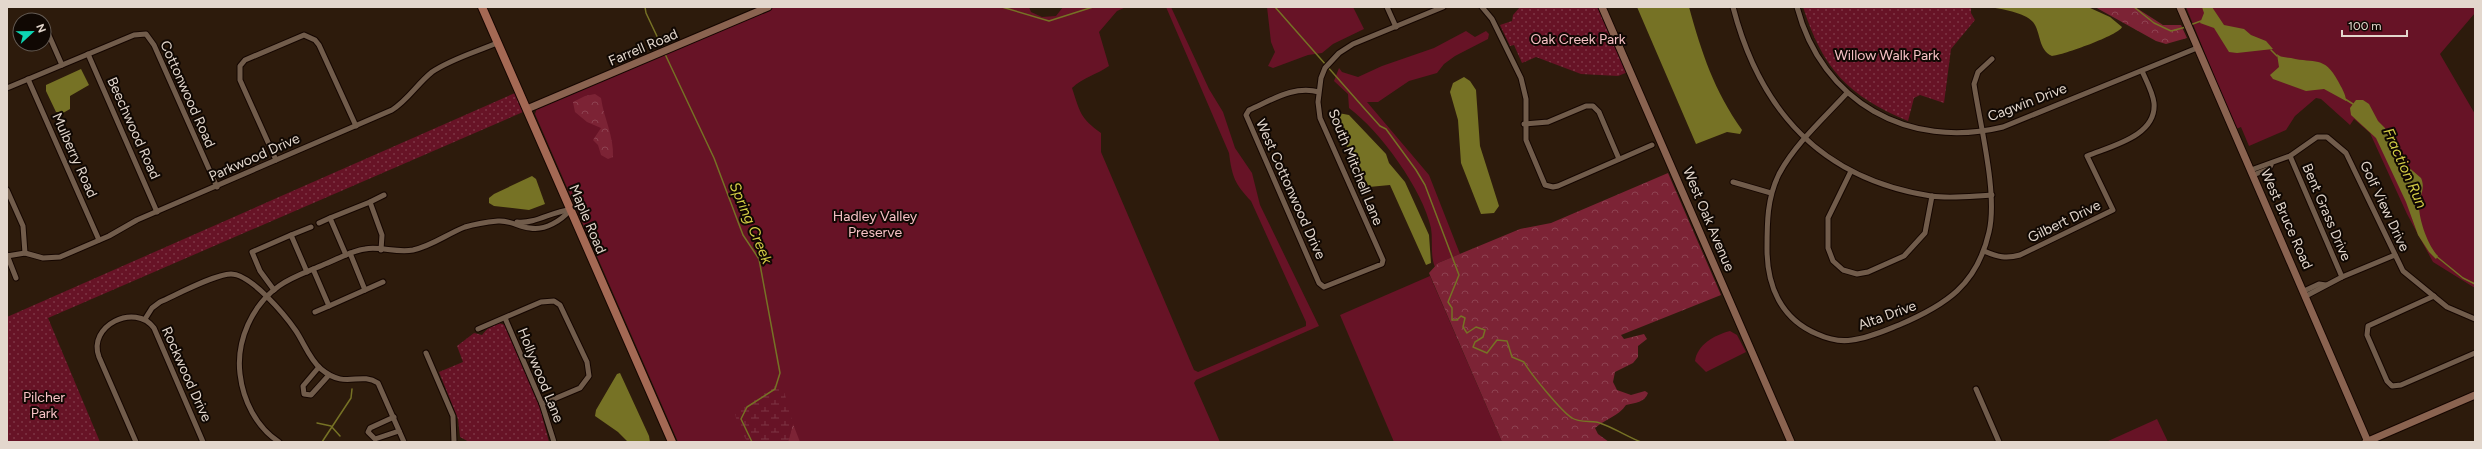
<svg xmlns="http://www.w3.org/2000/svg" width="2482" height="449" font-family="Figtree,sans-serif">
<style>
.green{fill:#671326}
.forest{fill:url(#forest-crowns)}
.wetland{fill:url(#wetland-marsh)}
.park{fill:url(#park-dots)}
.water{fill:#767225}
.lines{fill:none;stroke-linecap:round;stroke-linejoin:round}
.stream{stroke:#767225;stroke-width:1.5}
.street-casing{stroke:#150600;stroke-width:7}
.secondary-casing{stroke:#150600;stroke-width:9}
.primary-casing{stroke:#150600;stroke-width:10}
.street{stroke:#715c4b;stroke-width:5}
.secondary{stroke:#8a6350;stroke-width:7}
.primary{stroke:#a46954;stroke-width:8}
.labels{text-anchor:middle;stroke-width:4;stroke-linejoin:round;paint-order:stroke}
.park-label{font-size:14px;fill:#f6c1c5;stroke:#100803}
.street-label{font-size:14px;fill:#e3d7cd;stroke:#100803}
.water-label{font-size:15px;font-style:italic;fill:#d3cc45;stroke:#100803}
</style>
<defs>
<pattern id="forest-crowns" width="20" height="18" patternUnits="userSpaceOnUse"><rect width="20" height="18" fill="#7c2335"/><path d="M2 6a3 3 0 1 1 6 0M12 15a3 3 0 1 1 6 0" fill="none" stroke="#8e4251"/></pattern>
<pattern id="wetland-marsh" width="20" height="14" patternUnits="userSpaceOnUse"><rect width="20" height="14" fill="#671326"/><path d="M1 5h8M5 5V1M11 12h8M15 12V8" fill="none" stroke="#7d3544"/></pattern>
<pattern id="park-dots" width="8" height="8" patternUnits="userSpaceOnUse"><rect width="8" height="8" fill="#671326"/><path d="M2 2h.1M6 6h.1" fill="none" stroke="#7d3544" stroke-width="1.8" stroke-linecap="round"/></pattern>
</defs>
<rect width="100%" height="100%" fill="#2d1b0c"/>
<g class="green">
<path d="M772,7H1029L1031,12L1042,17L1056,16L1063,7H1126L1117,11L1099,32L1109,66C1098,74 1082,78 1072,88C1080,112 1080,118 1101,133V152L1194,370L1198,372L1306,326V322L1251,201C1235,184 1232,177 1229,153L1166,7H1171L1209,89L1223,112L1235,148L1252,173L1260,205L1319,326L1196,380L1194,383L1220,442H678L535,114L537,108Z"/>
<polygon points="1267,7 1353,7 1364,29 1333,44 1322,53 1308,55 1273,68 1268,66 1275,52 1271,42"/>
<polygon points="2186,7 2475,7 2475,13 2440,54 2475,114 2475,288 2433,262 2407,214 2370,133 2354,119 2350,125 2321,99 2316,98 2295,116 2286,130 2249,146 2241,127 2236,129"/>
<path d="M1466,31L1475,37L1486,31L1489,34L1488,39L1455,56L1444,64L1437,73L1409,81L1378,102H1367L1429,175L1460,254L1438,263L1435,267C1430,256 1433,240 1431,228C1423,190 1380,131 1349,108L1348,94L1334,81L1339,68L1342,72L1358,77L1382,66L1434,48Z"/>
<polygon points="1430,276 1502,442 1394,442 1340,315"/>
<path d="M1730,331L1737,335L1746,352L1706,372L1695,361C1697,345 1714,335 1730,331Z"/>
<polygon points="2157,419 2168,442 2106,442"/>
</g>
<g class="forest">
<polygon points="2095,7 2135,7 2163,25 2181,25 2187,38 2166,44 2156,41"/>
<path d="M595,94L601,98C604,119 614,136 613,157L608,159L601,155L598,145L593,140L601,128L587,122L575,112L573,102L585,96Z"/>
<path d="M1668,173L1721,295L1621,335L1624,339L1644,334L1647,339L1638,346V357L1633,363L1615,372L1613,382L1617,390L1631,395L1645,391L1648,393C1645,402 1635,403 1626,405C1619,416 1605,419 1595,428L1598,434L1609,442H1502L1429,273L1438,263L1520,229L1551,223Z"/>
<polygon points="793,424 800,442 788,442"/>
</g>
<polygon class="wetland" points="770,384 782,384 793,424 788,442 748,442 738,428 735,413 743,402"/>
<g class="park">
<polygon points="1520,7 1599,7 1628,72 1618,76 1581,74 1536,57 1522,63 1514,45 1510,46 1500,25 1512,21 1513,15"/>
<path d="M1803,7H1971V13L1975,20L1951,49L1944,103L1920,95L1914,98L1908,121C1848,96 1823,69 1803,7Z"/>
<polygon points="515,93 523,112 48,318 100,442 7,442 7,317"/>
<polygon points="499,323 505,325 538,400 549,442 469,442 460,437 458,419 439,372 463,362 457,346 474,333 482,335 488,328"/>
</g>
<g class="water">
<path d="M1637,7H1689C1702,54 1714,90 1742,130L1740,134L1727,132L1696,144Z"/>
<path d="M1989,7H2088L2110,17L2122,27C2119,35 2063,55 2052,56C2038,50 2041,32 2033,22C2024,12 2001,9 1989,7Z"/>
<polygon points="2202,7 2212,7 2224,25 2244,29 2251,35 2266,41 2273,49 2237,53 2229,52 2214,28 2200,23 2204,13"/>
<path d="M2277,54C2281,58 2286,57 2291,58C2315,64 2324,55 2338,81C2341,87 2346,94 2346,101L2324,89L2306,91L2273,79L2270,75L2279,67Z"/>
<polygon points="81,69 89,85 70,96 70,109 63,113 56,112 46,91 46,85"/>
<polygon points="1464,77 1470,81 1476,90 1480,146 1499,206 1494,213 1481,214 1461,163 1458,120 1450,92 1453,83"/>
<path d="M2356,100H2363L2369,104L2378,121L2385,128L2398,158L2421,178C2426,189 2419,196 2419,206C2419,220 2428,246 2438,256L2436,259L2429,252L2418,235L2406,202L2376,138L2351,115L2350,108Z"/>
<polygon points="1333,112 1349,115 1386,154 1389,163 1405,182 1429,235 1431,263 1426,265 1390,185 1369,187 1330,116"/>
<polygon points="532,176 536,179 545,204 529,210 494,206 489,203 489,198 494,194"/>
<polygon points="620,373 649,436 650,442 628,442 618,432 595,416 596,410 617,374"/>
</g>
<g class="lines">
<g class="stream">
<polyline points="645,7 646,13 663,49"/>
<polyline points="1002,7 1049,21 1093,7"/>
<path d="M1275,7L1363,107L1380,126L1386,129L1416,170L1425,185L1459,275L1448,302L1452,308V320H1457L1461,316L1465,318L1463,327L1467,333L1476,327L1485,330L1483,337L1475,342L1473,347L1487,353L1497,340L1507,341L1512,357L1524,362C1529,372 1562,412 1572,418C1578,422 1588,421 1596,422C1605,423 1630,438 1641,442"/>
<polyline points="2134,7 2154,23 2171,31 2186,27"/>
<polyline points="2190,25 2201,21"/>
<polyline points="2271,50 2277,56"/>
<polyline points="665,54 714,158 743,235 759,259 780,373 775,389 747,407 741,419 752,442"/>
<polyline points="2345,99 2353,104"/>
<polyline points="2436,256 2463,278 2475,284"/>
<polyline points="317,423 331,426 340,436"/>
<polyline points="322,442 351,398 352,389"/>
</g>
<defs>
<g id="street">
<polyline points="1387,7 1396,27"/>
<polyline points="1482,7 1492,19 1521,78 1526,99 1526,140 1545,185 1553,187 1558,186 1652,145"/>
<path d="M1733,7C1760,111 1821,179 1931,196C1951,199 1972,196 1992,195"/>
<path d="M1797,7C1822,102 1908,150 2003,127L2197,48"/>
<polyline points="47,31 62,65"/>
<polyline points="88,54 157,212"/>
<polyline points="28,79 99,240"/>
<polyline points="7,88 134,35 146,34 154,45 217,187"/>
<path d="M1319,92C1294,85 1272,100 1249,110L1246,115L1319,283L1324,287L1382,264L1383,260L1320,118L1318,102L1321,78L1325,68L1339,53L1353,44L1443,7"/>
<path d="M1847,93C1824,118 1795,144 1779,174C1767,198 1767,223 1767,249C1767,286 1781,319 1817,334C1828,339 1840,342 1852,340C1869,338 1884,331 1899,325C1946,305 1977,285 1989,232C1998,194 1980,125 1974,84L1978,72L1992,59"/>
<polyline points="1524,124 1548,122 1586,106 1593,106 1599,112 1619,159"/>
<polyline points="2290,156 2342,277"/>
<polyline points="276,160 240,80 240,66 245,60 304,35 315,40 319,45 356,126"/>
<polyline points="2251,170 2290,156 2317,137 2327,137 2346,153 2403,271 2447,307 2475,319"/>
<polyline points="1851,171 1828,218 1828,248 1833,261 1843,270 1857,274 1868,272 1904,256 1925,233 1932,196"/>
<polyline points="2253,175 2269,169 2271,165"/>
<polyline points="1733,182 1771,193"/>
<polyline points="7,190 23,226 25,253"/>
<polyline points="370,202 384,195"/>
<path d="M517,222C536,224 552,211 570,210"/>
<polyline points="319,223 330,218"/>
<polyline points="291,235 311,227"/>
<path d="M1984,251C1998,257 2006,259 2020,255L2113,210L2087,156C2111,146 2157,136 2154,103C2153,93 2146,80 2142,71"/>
<polyline points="7,255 16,278"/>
<polyline points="346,255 330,218 370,202 382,235 381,250"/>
<path d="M7,256L25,253L43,258L60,257L109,236L137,220L392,110C408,100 417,84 432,72C451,59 476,52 497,43"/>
<polyline points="313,269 329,306 365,290 350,253"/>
<polyline points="274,290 260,271 252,252 291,235 307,272"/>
<polyline points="365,290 383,282"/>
<polyline points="2304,291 2319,284 2326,285"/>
<polyline points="2306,296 2342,277 2395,255"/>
<polyline points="2434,296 2368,326 2367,335 2387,381 2392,386 2401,385 2475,353"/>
<polyline points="315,312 329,306"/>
<polyline points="505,318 542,404 554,442"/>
<path d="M145,319L152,308L160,302C176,295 215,274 231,274C251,274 285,315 296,331C304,343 310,360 321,369C346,390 359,371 378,383L404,442"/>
<polyline points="478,329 541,302 554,301 560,305 587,362 589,376 580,388 542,404"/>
<polyline points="426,353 453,416 454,442"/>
<polyline points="319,367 303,386 304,394 311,395 329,375"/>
<polyline points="1976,389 1999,442"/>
<polyline points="394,417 370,428 368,432 375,439 399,431"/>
<path d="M136,442L99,357C87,326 135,302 154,328L203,442"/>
<path d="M279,442C256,427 243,400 240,374C236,341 252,305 279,286C293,276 310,271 325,264C338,259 351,251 365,249C380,246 396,253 413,250C432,246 447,234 465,227C475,224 488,222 498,221C510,220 519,227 530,228C545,231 562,220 570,210"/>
</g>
<g id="secondary">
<polyline points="1602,7 1791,442"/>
<polyline points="2180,7 2368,442"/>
<polyline points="527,109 768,7"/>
<polyline points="2366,442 2475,395"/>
</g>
<polyline id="primary" points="482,7 672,442"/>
</defs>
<use href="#street" class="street-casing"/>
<use href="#secondary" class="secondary-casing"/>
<use href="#primary" class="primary-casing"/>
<use href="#street" class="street"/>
<use href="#secondary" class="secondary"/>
<use href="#primary" class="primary"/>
</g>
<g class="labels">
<g class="park-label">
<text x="1578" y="44">Oak Creek Park</text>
<text x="1887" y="60">Willow Walk Park</text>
<text x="875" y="221">Hadley Valley<tspan x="875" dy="16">Preserve</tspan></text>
<text x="44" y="402">Pilcher<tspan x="44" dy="16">Park</tspan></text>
</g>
<g class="street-label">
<text transform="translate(643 47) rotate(-23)" y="5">Farrell Road</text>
<text transform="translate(188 94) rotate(66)" y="5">Cottonwood Road</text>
<text transform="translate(2027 102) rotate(-21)" y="5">Cagwin Drive</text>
<text transform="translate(134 128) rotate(66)" y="5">Beechwood Road</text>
<text transform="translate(75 155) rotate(66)" y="5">Mulberry Road</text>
<text transform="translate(254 157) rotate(-24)" y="5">Parkwood Drive</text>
<text transform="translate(1356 167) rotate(68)" y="5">South Mitchell Lane</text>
<text transform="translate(1291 189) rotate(66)" y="5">West Cottonwood Drive</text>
<text transform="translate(2385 206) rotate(65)" y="5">Golf View Drive</text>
<text transform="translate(2327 212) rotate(67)" y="5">Bent Grass Drive</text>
<text transform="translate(588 219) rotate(67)" y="5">Maple Road</text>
<text transform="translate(1709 219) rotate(67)" y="5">West Oak Avenue</text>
<text transform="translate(2287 219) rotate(66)" y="5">West Bruce Road</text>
<text transform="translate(2064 221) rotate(-26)" y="5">Gilbert Drive</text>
<text transform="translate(1887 315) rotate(-20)" y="5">Alta Drive</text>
<text transform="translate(187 374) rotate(66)" y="5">Rockwood Drive</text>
<text transform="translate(541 375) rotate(68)" y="5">Hollywood Lane</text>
</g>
<g class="water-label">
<text transform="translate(2405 168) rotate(66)" y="5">Fraction Run</text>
<text transform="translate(751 223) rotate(67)" y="5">Spring Creek</text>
</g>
</g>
<rect width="2482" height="449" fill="none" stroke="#e3d7cd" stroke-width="16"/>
<g transform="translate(32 32) rotate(68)"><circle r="19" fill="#100803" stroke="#645b54"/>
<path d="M0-3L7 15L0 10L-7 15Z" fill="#0ed5b4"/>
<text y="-6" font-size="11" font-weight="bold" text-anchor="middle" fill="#e3d7cd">N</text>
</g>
<path d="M2342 30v6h65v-6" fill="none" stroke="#e3d7cd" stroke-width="2"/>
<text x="2348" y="30" font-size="12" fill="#e3d7cd" stroke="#100803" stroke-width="3" paint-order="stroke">100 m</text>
</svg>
